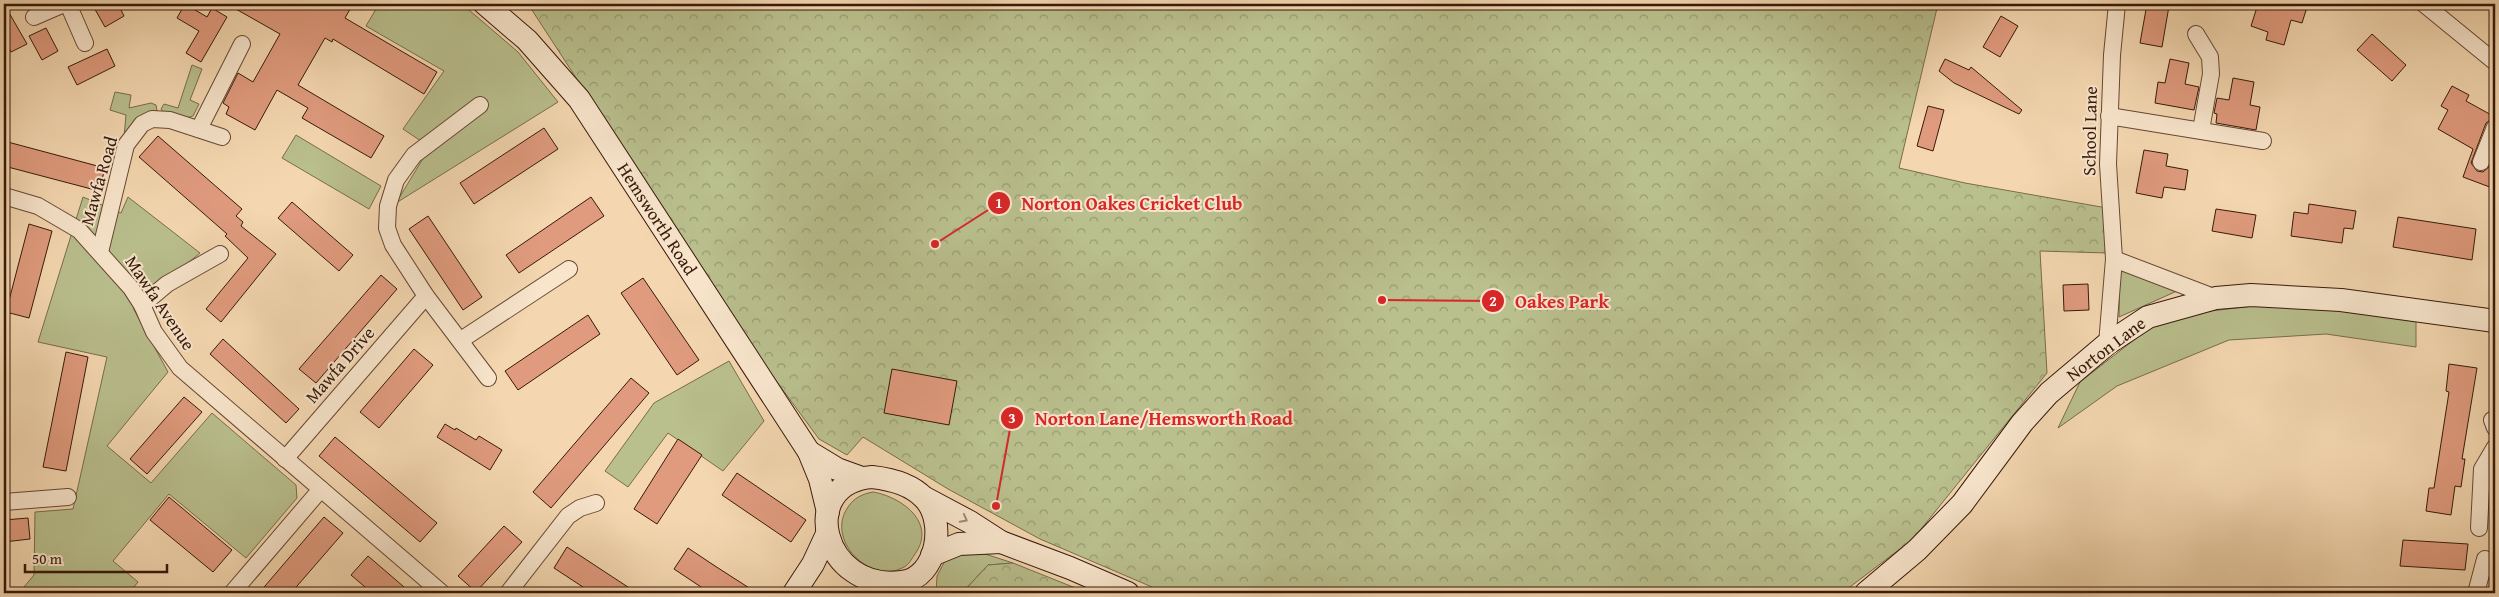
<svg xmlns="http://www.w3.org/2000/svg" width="2499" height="597" font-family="'Gentium Book Plus',serif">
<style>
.green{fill:#b9bf8d;stroke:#786c4c}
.forest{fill:url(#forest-crowns);stroke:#786c4c}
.building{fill:#e09b7e;stroke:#37190a}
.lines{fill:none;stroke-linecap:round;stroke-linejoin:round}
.street-casing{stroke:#664834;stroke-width:18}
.secondary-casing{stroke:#37190a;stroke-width:24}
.street{stroke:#f8e5cc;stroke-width:16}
.secondary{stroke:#f8e5cc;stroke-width:22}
.oneway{stroke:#a18975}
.labels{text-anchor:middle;stroke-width:4;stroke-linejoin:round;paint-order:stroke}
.street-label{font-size:18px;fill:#37190a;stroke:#f8e5cc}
.leader{fill:none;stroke:#d62828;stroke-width:2}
.callout-dot{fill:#d62828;stroke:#f8e5cc;stroke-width:2}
.mark-label{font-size:15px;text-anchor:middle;font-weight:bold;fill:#fff}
.callout-label{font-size:19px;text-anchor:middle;font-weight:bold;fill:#d62828;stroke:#f8e5cc;stroke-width:4;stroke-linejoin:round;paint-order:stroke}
</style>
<defs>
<pattern id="forest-crowns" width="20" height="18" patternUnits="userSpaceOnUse" patternTransform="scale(1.25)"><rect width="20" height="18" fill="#b9bf8d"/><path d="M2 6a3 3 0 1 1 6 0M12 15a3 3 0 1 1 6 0" fill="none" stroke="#979a71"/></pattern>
</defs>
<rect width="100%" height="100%" fill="#f4d7b0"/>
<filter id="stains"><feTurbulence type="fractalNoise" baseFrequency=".004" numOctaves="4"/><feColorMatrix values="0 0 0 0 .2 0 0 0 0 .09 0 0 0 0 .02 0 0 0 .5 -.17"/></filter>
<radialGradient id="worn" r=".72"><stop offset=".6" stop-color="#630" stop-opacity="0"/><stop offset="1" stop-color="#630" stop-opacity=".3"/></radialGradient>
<g class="green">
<polygon points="379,4 462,4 518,52 558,102 396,203 430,147 403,129 444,71 366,26"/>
<polygon points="192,65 202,69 190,100 199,104 193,116 186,118 163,112 161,109 164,104 178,108"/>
<polygon points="115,92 131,95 129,108 151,103 156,105 157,111 146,113 124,137 126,115 110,110"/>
<polygon points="296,135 381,186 369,209 282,158"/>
<polygon points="83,197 121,213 128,197 200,253 133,308 168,372 107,446 151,483 212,413 296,485 297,498 246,558 169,494 113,561 138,582 129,593 19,593 34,575 35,512 73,509 107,357 38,342"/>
<polygon points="2120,269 2177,291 2119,317"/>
<polygon points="2272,304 2416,319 2416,347 2326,334 2229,340 2117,386 2058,428 2080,382 2148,329 2184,314"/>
<polygon points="729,361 764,421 723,471 668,433 628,487 605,471 654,403"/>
<path d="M873,492C902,497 937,523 915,554C911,560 908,566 902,568C870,584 825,540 848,507C854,498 862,494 873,492Z"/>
<polygon points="973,550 1013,563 988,565 962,593 936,593 937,576 948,555"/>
</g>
<g class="forest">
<polygon points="528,4 1938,4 1899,168 1965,183 2107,208 2107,253 2040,251 2047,373 1913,539 1842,593 1166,593 1040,539 948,489 863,437 847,455 819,439 752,348"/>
<polygon points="1013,563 1088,593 962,593 988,565"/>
</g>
<g class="building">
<polygon points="4,4 27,44 11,52 4,39"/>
<polygon points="92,4 118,4 124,16 105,27"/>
<polygon points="185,4 207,17 212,8 227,17 201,62 186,53 199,31 177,18"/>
<polygon points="227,4 353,4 345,18 437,72 424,94 333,39 332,42 325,38 298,85 384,136 371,158 302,118 308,108 277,90 255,130 226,114 229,107 223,103 238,73 253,82 280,34"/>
<polygon points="2147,4 2169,6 2162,47 2140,43"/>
<polygon points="2258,4 2308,4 2302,23 2291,20 2284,45 2266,40 2268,32 2251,26"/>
<polygon points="2001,16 2018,26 2000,57 1983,47"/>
<polygon points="46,28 58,51 42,60 29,36"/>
<polygon points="2372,34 2406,65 2392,81 2357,50"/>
<polygon points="107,49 115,66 77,85 68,67"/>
<polygon points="1945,59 1969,70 1971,67 2022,110 2019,114 1954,83 1939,71"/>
<polygon points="2170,59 2189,63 2185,84 2199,87 2194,110 2155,103 2158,82 2165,83"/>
<polygon points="2233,78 2254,82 2250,105 2260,107 2256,130 2216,123 2217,114 2214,113 2217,98 2229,100"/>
<polygon points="2452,86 2469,95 2466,101 2495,117 2486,123 2471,163 2477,171 2483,172 2490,166 2495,153 2495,189 2463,177 2473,149 2438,129 2448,110 2441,106"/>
<polygon points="1928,106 1944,110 1933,151 1917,146"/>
<polygon points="544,128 558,149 474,204 460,183"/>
<polygon points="158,136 242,209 236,216 243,222 241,226 276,254 221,322 206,309 248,258 225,236 227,234 139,157"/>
<polygon points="4,141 105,168 99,191 4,166"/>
<polygon points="2144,150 2168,154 2166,166 2188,170 2185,190 2164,187 2162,198 2136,193"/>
<polygon points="591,197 604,216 519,273 506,255"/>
<polygon points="292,202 353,255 339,271 278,218"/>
<polygon points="2309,204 2356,211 2353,229 2344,228 2342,243 2291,236 2294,212 2308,214"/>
<polygon points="2216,209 2256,215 2252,238 2212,231"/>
<polygon points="428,216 482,297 463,310 409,229"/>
<polygon points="2398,217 2476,229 2472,260 2393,247"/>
<polygon points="29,224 52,231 29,318 6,312"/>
<polygon points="381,275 397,289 316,383 299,369"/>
<polygon points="643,278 699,360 677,375 621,293"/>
<polygon points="2088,284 2089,310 2064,311 2063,285"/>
<polygon points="588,315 600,334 518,390 505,371"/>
<polygon points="223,339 299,409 286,423 210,354"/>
<polygon points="414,349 433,365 379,428 360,412"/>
<polygon points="66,352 88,357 66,471 43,467"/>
<polygon points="2449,364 2477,368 2462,459 2465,459 2461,487 2455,486 2451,515 2426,511 2429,488 2434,488 2449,392 2446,391"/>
<polygon points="892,369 957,381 949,425 884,413"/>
<polygon points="631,378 649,393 551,508 533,492"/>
<polygon points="184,397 202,412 147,474 130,459"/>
<polygon points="445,424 455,430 456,428 476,440 479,436 502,450 490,470 437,437"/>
<polygon points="335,437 437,523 420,542 319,456"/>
<polygon points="678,439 702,455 657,524 634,509"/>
<polygon points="737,473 806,520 791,542 722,495"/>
<polygon points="169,497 232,550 213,572 150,520"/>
<polygon points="324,517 343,533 291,593 259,593"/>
<polygon points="28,518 30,539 4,542 4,520"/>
<polygon points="504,526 522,542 476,592 458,576"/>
<polygon points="2403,540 2468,544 2465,570 2400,566"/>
<polygon points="567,547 637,593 592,593 554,568"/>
<polygon points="688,548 715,566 757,593 710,593 674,569"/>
<polygon points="368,556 411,593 372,593 351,575"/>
</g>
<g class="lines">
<defs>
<g id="street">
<polyline points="68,4 85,43"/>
<polyline points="2424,4 2495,62"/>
<polyline points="34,17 64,4"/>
<polyline points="2196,34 2210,57 2211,74 2201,130"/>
<polyline points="480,105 414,155 396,180 388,206 387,228 393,245 426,296 488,378"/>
<polyline points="2109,116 2263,141"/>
<polyline points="199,129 242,44"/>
<polyline points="2481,162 2495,127"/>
<polyline points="4,196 38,206 79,230 131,288 142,305 154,332 180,368 442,593"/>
<polyline points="100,252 126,145 142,124 152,119 170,120 222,137"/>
<polyline points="2114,259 2216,298"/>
<polyline points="142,305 167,284 220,254"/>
<polyline points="461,340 569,269"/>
<polyline points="2107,344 2114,259 2108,164 2112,55 2117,4"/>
<polyline points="2492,420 2495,428"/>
<polyline points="285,459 426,296"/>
<polyline points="4,502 68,497"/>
<polyline points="2479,528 2482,469 2495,447"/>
<polyline points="232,593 321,489"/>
<polyline points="508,593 568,516 580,508 596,503"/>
<polyline points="2476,593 2485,559"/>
</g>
<g id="secondary">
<polyline points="485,4 527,40 579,99 809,452 820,479 828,512"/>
<polyline points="809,452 837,469 862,478"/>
<path d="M872,477C890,479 911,484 924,498C947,521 937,578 902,582C822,593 796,483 872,477Z"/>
<polyline points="925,498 970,522 1001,542 1070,568 1128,593"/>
<polyline points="932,555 959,544 1001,542"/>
<polyline points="794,593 813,564 827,534"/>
<polyline points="1866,593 1917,550 1962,504 2022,423 2049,393 2107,344 2148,317 2216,298 2251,295 2341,300 2495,321"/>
</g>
</defs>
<use href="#street" class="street-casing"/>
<use href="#secondary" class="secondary-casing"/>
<use href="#street" class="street"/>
<use href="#secondary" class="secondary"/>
</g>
<defs><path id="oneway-chevron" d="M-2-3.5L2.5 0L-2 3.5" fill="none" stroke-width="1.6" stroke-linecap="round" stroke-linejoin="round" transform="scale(1.25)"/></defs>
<use class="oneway" href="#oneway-chevron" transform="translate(964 519) rotate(28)"/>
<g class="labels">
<g class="street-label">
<text transform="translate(2090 131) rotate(-89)" y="6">School Lane</text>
<text transform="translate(99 181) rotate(-74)" y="6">Mawfa Road</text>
<text transform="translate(657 219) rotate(57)" y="6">Hemsworth Road</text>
<text transform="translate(160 303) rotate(56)" y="6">Mawfa Avenue</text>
<text transform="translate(2106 349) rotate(-37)" y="6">Norton Lane</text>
<text transform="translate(340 365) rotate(-49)" y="6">Mawfa Drive</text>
</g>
</g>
<path class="leader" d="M935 244L999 203M1382 300L1493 301M996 506L1012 418"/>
<g class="callout-dot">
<circle cx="935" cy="244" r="5"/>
<circle cx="1382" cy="300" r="5"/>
<circle cx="996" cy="506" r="5"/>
<circle cx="999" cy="203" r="12"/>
<circle cx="1493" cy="301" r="12"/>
<circle cx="1012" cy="418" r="12"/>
</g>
<g class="mark-label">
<text x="999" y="208">1</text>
<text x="1493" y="306">2</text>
<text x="1012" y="423">3</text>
</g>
<g class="callout-label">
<text x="1132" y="210">Norton Oakes Cricket Club</text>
<text x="1562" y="308">Oakes Park</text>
<text x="1164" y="425">Norton Lane/Hemsworth Road</text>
</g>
<rect width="2499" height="597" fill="none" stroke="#f4d7b0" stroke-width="20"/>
<rect x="5" y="5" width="2489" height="587" fill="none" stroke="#37190a" stroke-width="2.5"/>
<rect x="10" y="10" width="2479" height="577" fill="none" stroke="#37190a"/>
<path d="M25 564v8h142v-8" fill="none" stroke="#37190a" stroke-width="2.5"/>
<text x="32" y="564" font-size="15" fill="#37190a" stroke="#f8e5cc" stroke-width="4" paint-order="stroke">50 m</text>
<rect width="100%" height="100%" filter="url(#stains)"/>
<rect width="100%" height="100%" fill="url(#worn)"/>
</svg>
